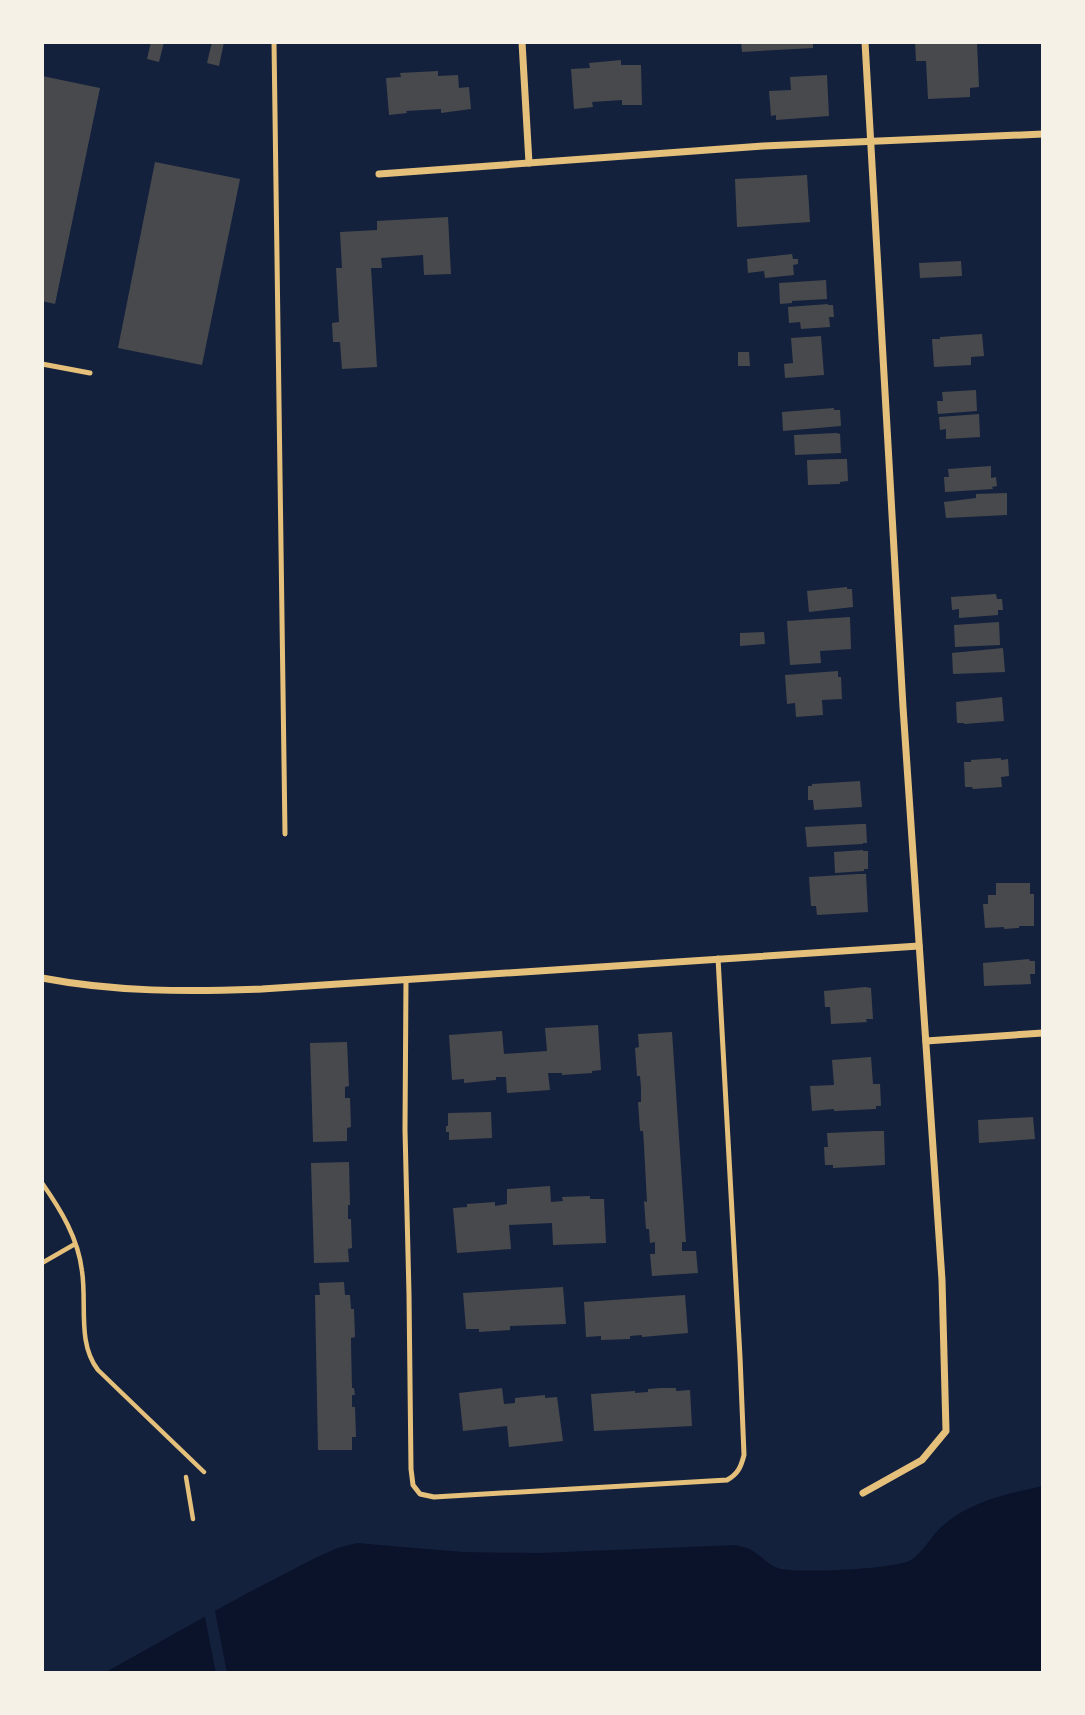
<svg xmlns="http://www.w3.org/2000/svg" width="1085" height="1715" font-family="Overpass,sans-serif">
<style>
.water{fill:#0b132b}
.pier{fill:#14213d}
.building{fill:#48494c}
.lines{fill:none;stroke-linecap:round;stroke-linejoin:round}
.path{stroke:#e5c07b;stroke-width:4.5}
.service{stroke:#e5c07b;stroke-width:5}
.minor{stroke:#e5c07b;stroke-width:7}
</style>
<rect width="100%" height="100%" fill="#14213d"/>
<path class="water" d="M1043,1486V1673H104L240,1597L313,1559L337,1548L357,1543L463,1552L538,1553L736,1545C743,1547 750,1548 756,1553C763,1558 769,1565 778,1568C794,1574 897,1569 911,1560C923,1552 930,1538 940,1528C968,1502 1006,1494 1043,1486Z"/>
<polygon class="pier" points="214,1606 227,1673 216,1673 204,1612"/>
<g class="building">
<polygon points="151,42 164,42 159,62 147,59"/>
<polygon points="212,42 224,42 219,66 207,63"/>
<polygon points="741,42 813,42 813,48 742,52"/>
<polygon points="915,42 977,42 979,87 970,88 970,97 928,99 926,61 916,61"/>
<polygon points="621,60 621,65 641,65 642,105 622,105 622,100 592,102 593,107 574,109 571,69 590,68 589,63"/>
<polygon points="438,71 438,76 458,75 459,88 469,87 471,109 441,113 441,109 406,111 407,113 389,115 386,78 401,77 400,73"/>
<polygon points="827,75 829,116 776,120 776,115 771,116 769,91 791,90 790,77"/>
<polygon points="42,76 100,88 55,304 42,301"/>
<polygon points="155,162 240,179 202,365 118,348"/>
<polygon points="807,175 810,222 737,227 735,179"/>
<polygon points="448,217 451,274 424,275 423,255 381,258 382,268 371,268 377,367 342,369 340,342 333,342 332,323 339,322 336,268 342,268 340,232 377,230 377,221"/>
<polygon points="792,254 793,259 798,259 798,264 793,265 794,275 765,278 764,271 748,273 747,259"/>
<polygon points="961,261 962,276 920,278 919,263"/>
<polygon points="826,280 827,299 792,301 792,303 780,304 779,283"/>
<polygon points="828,304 828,305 833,305 834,317 829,317 830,327 801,329 800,322 789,323 788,307"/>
<polygon points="982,334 984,356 971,357 971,365 934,367 932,339 940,339 940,337"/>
<polygon points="821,336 824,375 785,378 784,364 793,363 791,338"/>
<polygon points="738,352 749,352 750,366 738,366"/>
<polygon points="976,390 977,411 938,414 937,401 943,401 942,392"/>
<polygon points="834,408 834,410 840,410 841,426 783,431 782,412"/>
<polygon points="979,414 980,437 946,439 946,429 940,430 939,417"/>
<polygon points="836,433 840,434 841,453 795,455 794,435"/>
<polygon points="839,459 847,459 848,481 840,482 840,484 808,485 807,460"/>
<polygon points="991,466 991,478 996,477 997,486 992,487 993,489 945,492 944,477 949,477 948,469"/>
<polygon points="1007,493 1007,515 946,518 944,502 976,498 976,494"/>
<polygon points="847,587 847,589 852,589 853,607 809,612 807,591"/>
<polygon points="996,594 997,599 1002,599 1003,610 998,610 998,615 959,618 959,609 952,610 951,597"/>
<polygon points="850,617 851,649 820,651 821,663 790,665 787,621"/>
<polygon points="999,622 1000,645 955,647 954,625"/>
<polygon points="764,632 765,644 740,646 740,633"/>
<polygon points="1003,648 1005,672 953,674 952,653"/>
<polygon points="838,671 838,677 841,677 842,699 822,700 823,715 796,717 795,703 787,704 785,675"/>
<polygon points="1002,697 1004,721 964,724 964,723 957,723 956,702"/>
<polygon points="1001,758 1001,760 1008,759 1009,776 1001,777 1002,787 973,789 972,787 965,787 964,762 971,762 971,760"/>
<polygon points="860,781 862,807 814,810 813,800 808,800 808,786 812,786 812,784"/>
<polygon points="861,824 866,824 867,843 863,843 863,844 807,847 805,827"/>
<polygon points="863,850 863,851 868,851 868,869 864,869 864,871 835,873 834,852"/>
<polygon points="858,874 866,874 868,912 817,915 816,906 811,906 809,877"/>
<polygon points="996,883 1030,883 1030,894 1034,894 1034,926 1019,926 1019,928 1004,929 1004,927 985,928 983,904 988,904 988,895 996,895"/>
<polygon points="1029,959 1030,961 1035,961 1035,974 1030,974 1031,984 984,986 983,963"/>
<polygon points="865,987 871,988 873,1019 866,1019 867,1022 831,1024 830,1007 825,1007 824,991"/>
<polygon points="598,1025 601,1070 592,1071 592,1073 562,1075 562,1073 548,1073 550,1090 507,1093 506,1077 496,1077 496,1080 464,1083 464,1079 452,1080 449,1035 502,1031 504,1054 547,1051 545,1028"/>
<polygon points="672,1032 686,1242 682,1242 682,1251 696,1251 698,1273 652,1276 650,1254 655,1254 655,1242 650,1243 649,1229 646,1229 644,1201 647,1202 644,1146 643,1131 640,1131 638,1102 641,1102 641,1088 640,1076 637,1076 635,1048 639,1047 638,1034"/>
<polygon points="347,1042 349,1086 345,1087 345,1098 350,1098 351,1127 347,1128 347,1141 313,1142 310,1043"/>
<polygon points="871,1057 873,1084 880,1084 881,1106 876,1106 876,1109 834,1111 834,1109 812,1111 810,1086 834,1085 832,1060"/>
<polygon points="491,1112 492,1138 449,1140 449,1132 446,1132 446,1126 448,1126 448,1113"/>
<polygon points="1033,1117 1035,1139 979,1143 978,1120"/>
<polygon points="875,1131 884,1131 885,1165 833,1168 833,1165 825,1165 824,1147 828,1147 827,1133"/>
<polygon points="349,1162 350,1205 348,1205 348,1219 351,1219 352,1248 348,1249 349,1262 314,1263 311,1163"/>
<polygon points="550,1186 551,1202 563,1201 562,1197 590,1196 590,1199 604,1199 606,1243 553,1245 552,1223 509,1225 511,1249 457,1253 453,1208 467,1207 467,1204 495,1202 495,1206 507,1204 507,1189"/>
<polygon points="344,1282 345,1295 350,1295 351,1309 354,1309 355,1337 351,1338 351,1344 352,1388 354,1388 355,1395 352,1395 352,1407 355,1407 356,1437 352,1437 352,1450 318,1450 315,1295 320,1295 319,1283"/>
<polygon points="563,1287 566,1324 510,1326 510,1330 495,1331 479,1332 479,1329 466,1329 463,1293"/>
<polygon points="685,1295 688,1333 642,1337 642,1335 630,1336 630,1339 601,1340 601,1336 586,1337 584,1302"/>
<polygon points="502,1388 504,1404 515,1403 515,1398 545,1395 545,1398 557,1397 563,1441 509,1447 507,1426 463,1431 459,1393"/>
<polygon points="661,1388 676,1388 676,1391 690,1390 692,1426 594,1431 591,1394 635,1391 635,1393 648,1392 648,1389"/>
</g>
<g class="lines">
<g class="path">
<path d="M42,1183C61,1210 78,1238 82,1271C87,1304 77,1343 98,1370L204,1472"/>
<polyline points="42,1263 75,1244"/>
<polyline points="186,1477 193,1519"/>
</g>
<g class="service">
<polyline points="274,42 285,834"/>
<polyline points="42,364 90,373"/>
<path d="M406,979L405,1130L409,1294L411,1469L413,1485L420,1494L434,1497L727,1480C738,1474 741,1467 744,1455L740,1357L718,958"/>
</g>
<g class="minor">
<polyline points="522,42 529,163"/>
<polyline points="379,174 763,146 1043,134"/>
<path d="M42,978C115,992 188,992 262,989L919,946"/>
<polyline points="926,1041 1043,1033"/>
<polyline points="863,1493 922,1460 946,1431 942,1280 903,707 865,42"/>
</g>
</g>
<rect width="1085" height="1715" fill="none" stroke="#f6f1e7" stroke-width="88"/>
</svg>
